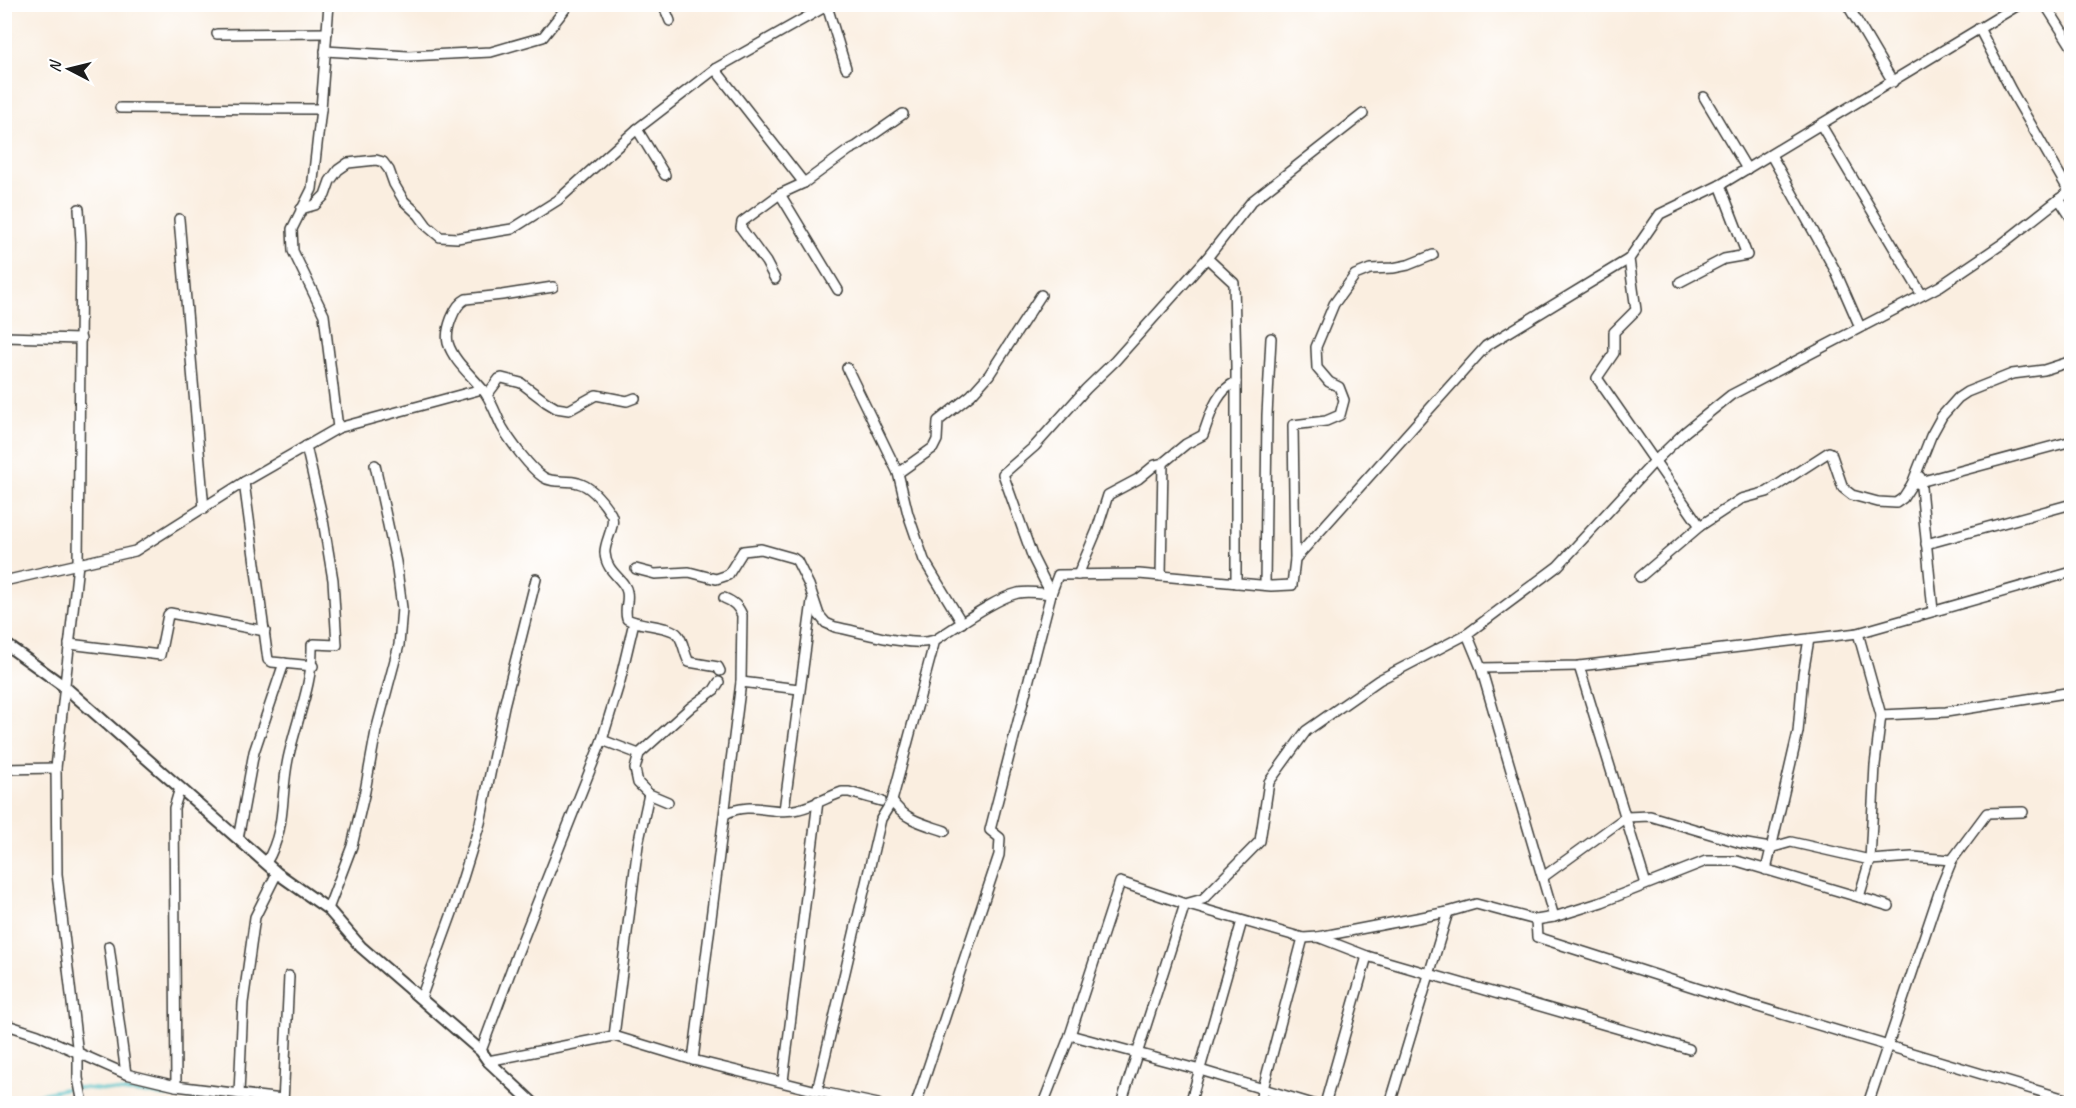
<svg xmlns="http://www.w3.org/2000/svg" width="2076" height="1108" font-family="Caveat,sans-serif">
<style>
.lines{fill:none;stroke-linecap:round;stroke-linejoin:round}
.stream{stroke:#56c4ca;stroke-width:3}
.minor-casing{stroke:#3d3c39;stroke-width:12}
.tertiary-casing{stroke:#3d3c39;stroke-width:14}
.minor{stroke:#fff;stroke-width:9}
.tertiary{stroke:#fff;stroke-width:10}
</style>
<rect width="100%" height="100%" fill="#fff"/>
<filter id="ink" filterUnits="userSpaceOnUse"><feTurbulence type="fractalNoise" baseFrequency=".0167" numOctaves="2"/><feDisplacementMap in="SourceGraphic" scale="12" xChannelSelector="R" yChannelSelector="G"/><feConvolveMatrix kernelMatrix="1 2 1 2 8 2 1 2 1" color-interpolation-filters="sRGB"/></filter>
<filter id="wash" filterUnits="userSpaceOnUse"><feTurbulence type="fractalNoise" baseFrequency=".008" numOctaves="4" result="noise"/><feDisplacementMap in="SourceGraphic" scale="24" xChannelSelector="R" yChannelSelector="G"/><feGaussianBlur stdDeviation="1.35" result="paint"/><feColorMatrix in="noise" values="0 0 0 0 0 0 0 0 0 0 0 0 0 0 0 0 0 1.4 0 .05"/><feComposite in="paint" operator="in"/></filter>
<g filter="url(#wash)">
<rect width="100%" height="100%" fill="#faeee0"/>
<g class="lines">
<polyline class="stream" points="14,1104 21,1098 73,1087 259,1104"/>
</g>
</g>
<g filter="url(#ink)">
<g class="lines">
<defs>
<g id="minor">
<polyline points="663,4 670,21"/>
<polyline points="1847,4 1893,82"/>
<polyline points="2045,4 2072,47"/>
<polyline points="827,6 846,68"/>
<polyline points="1979,28 2011,90 2069,191"/>
<polyline points="217,34 327,33"/>
<polyline points="325,51 408,56 491,52 543,37 569,4"/>
<polyline points="715,69 804,183"/>
<polyline points="1704,97 1747,169"/>
<polyline points="120,108 321,109"/>
<polyline points="1821,125 1922,295"/>
<polyline points="637,129 665,175"/>
<polyline points="1771,155 1835,270 1860,327"/>
<polyline points="780,194 838,290"/>
<polyline points="2059,199 2072,219"/>
<polyline points="79,209 81,242 78,564 56,768 57,874 78,1055 78,1078 83,1104"/>
<polyline points="301,209 315,205 325,195 330,181 338,170 348,163 376,160 383,162 389,170 394,184 404,201 419,215 427,226 440,237 457,238 512,229 558,200 637,129 715,69 830,4"/>
<polyline points="179,219 204,509"/>
<polyline points="1207,258 1234,283 1236,366 1236,583"/>
<polyline points="775,279 766,262 741,228 742,222 780,194 804,183 849,150 857,146 903,114"/>
<polyline points="1680,282 1724,259 1747,255 1720,185"/>
<path d="M553,287L502,295L466,299C454,305 445,330 448,343C454,363 475,378 486,394C493,405 497,417 502,427C510,441 530,468 543,477C553,484 567,479 578,483C591,486 604,503 611,514C617,524 604,542 605,553C606,573 625,579 627,592C629,601 624,609 627,619C639,626 671,625 678,635C684,642 684,654 689,662L718,667L720,671"/>
<polyline points="4,337 81,339"/>
<polyline points="847,368 898,473 908,514 924,560 962,623"/>
<polyline points="487,395 499,379 502,378 521,383 546,402 556,408 569,410 596,395 627,401 635,398"/>
<polyline points="338,428 482,389"/>
<polyline points="898,473 933,448 937,440 938,421 971,395 989,375 1041,295"/>
<polyline points="1920,477 1933,611"/>
<polyline points="244,482 268,660 272,662 313,666"/>
<polyline points="1912,484 2072,441"/>
<polyline points="1700,526 1597,378 1614,353 1614,332 1636,310 1629,259 1660,214 1720,185 2020,4"/>
<polyline points="1926,544 2072,504"/>
<polyline points="1295,559 1293,425 1326,421 1340,415 1344,400 1339,387 1329,382 1317,368 1316,347 1334,304 1355,275 1370,269 1393,268 1408,265 1433,255"/>
<path d="M636,569L655,574L689,572L716,579L728,575L743,551L761,549L793,558L797,561L809,585L819,615L826,623L835,627C862,632 911,648 935,640C956,627 996,598 1018,593C1029,591 1040,593 1051,594"/>
<path d="M1078,575L1097,530L1108,495L1138,479L1155,465L1163,463L1186,444L1203,435C1210,416 1216,391 1236,382"/>
<polyline points="1161,576 1163,463"/>
<polyline points="1640,577 1700,526 1741,499 1767,492 1829,452 1831,453 1843,488 1852,495 1878,502 1896,503 1903,498 1912,484 1931,436 1942,416 1958,398 1967,392 2012,374 2044,370 2072,361"/>
<polyline points="4,581 135,551 244,482 338,428 324,315 293,251 292,229 312,189 321,109 329,4"/>
<polyline points="1265,585 1267,415 1271,338"/>
<polyline points="1051,594 1033,558 1003,474 1035,446 1086,389 1115,361 1207,258 1252,201 1363,114"/>
<polyline points="1858,633 1881,715 1875,765 1870,860 1859,897"/>
<polyline points="1467,634 1481,668 1554,917"/>
<polyline points="69,644 160,655 168,615 170,613 265,631"/>
<polyline points="1579,666 1646,884"/>
<polyline points="1481,668 1579,666 1858,633 2072,572"/>
<polyline points="741,682 799,689"/>
<polyline points="1881,715 1946,712 2072,692"/>
<polyline points="602,740 639,754"/>
<polyline points="4,769 56,768"/>
<path d="M892,801C904,820 925,824 945,831"/>
<polyline points="668,802 649,794 638,783 635,769 639,754 691,707 714,690 719,682"/>
<polyline points="784,810 812,601"/>
<path d="M725,814C752,800 773,816 799,809C813,806 828,797 842,792H849L881,801"/>
<polyline points="238,839 254,752 284,663"/>
<path d="M266,863C287,828 280,797 288,759C296,721 313,684 312,645L314,644L337,645L333,580L323,520L306,446"/>
<polyline points="1766,870 1798,732 1803,674 1809,639"/>
<polyline points="1543,877 1626,817 1650,816 1741,843 1770,848 1791,842 1870,860 1912,857 1952,860"/>
<polyline points="328,909 352,846 365,791 376,731 399,645 402,608 396,562 375,465"/>
<polyline points="1536,920 1554,917 1602,902 1706,861 1737,861 1889,906"/>
<polyline points="1318,937 1448,912 1476,904 1536,920 1537,937 1715,994 2072,1101"/>
<polyline points="109,946 126,1074"/>
<polyline points="421,998 452,913 480,823 504,706 536,579"/>
<polyline points="4,1024 38,1035 126,1074 176,1086 282,1099 288,1104"/>
<polyline points="1070,1035 1200,1070 1313,1104"/>
<polyline points="614,1036 638,845 649,794"/>
<polyline points="481,1051 517,954 602,740 620,681 634,622"/>
<path d="M693,1060L741,682L742,615C738,606 734,602 724,598"/>
<polyline points="488,1061 614,1036 693,1060 817,1091 878,1104"/>
<polyline points="783,1081 818,801"/>
<polyline points="176,1086 174,808 180,788"/>
<polyline points="817,1091 881,819 892,801 935,640"/>
<polyline points="239,1094 243,1003 255,917 277,873"/>
<polyline points="283,1104 289,976"/>
<polyline points="916,1104 999,855 1000,838 990,830 1051,594 1058,575 1139,574 1271,586 1292,585 1295,559 1486,346 1629,259"/>
<polyline points="1043,1104 1070,1035 1120,882 1185,904 1303,938 1318,937 1367,956 1689,1049"/>
<polyline points="1121,1104 1185,904 1203,899 1260,841 1269,782 1306,731 1379,680 1467,634 1558,566 1654,462 1685,432 1731,395 1940,286 2002,244 2072,189"/>
<polyline points="1190,1104 1242,921"/>
<polyline points="1259,1104 1303,938"/>
<polyline points="1325,1104 1367,956"/>
<polyline points="1390,1104 1448,912"/>
<polyline points="1868,1104 1941,887 1952,860 1987,813 2023,812"/>
</g>
<polyline id="tertiary" points="4,643 65,687 277,873 328,909 361,947 481,1051 488,1061 534,1104"/>
</defs>
<use href="#minor" class="minor-casing"/>
<use href="#tertiary" class="tertiary-casing"/>
<use href="#minor" class="minor"/>
<use href="#tertiary" class="tertiary"/>
</g>
</g>
<rect width="2076" height="1108" fill="none" stroke="#fff" stroke-width="24"/>
<g transform="translate(69 69) rotate(277)" stroke="#ffffff" stroke-width="4.5" paint-order="stroke">
<path d="M0-4.5L10 22L0 15L-10 22Z" fill="#1c1c1c"/>
<text y="-9" font-size="16" font-weight="bold" text-anchor="middle" fill="#1c1c1c">N</text>
</g>
</svg>
